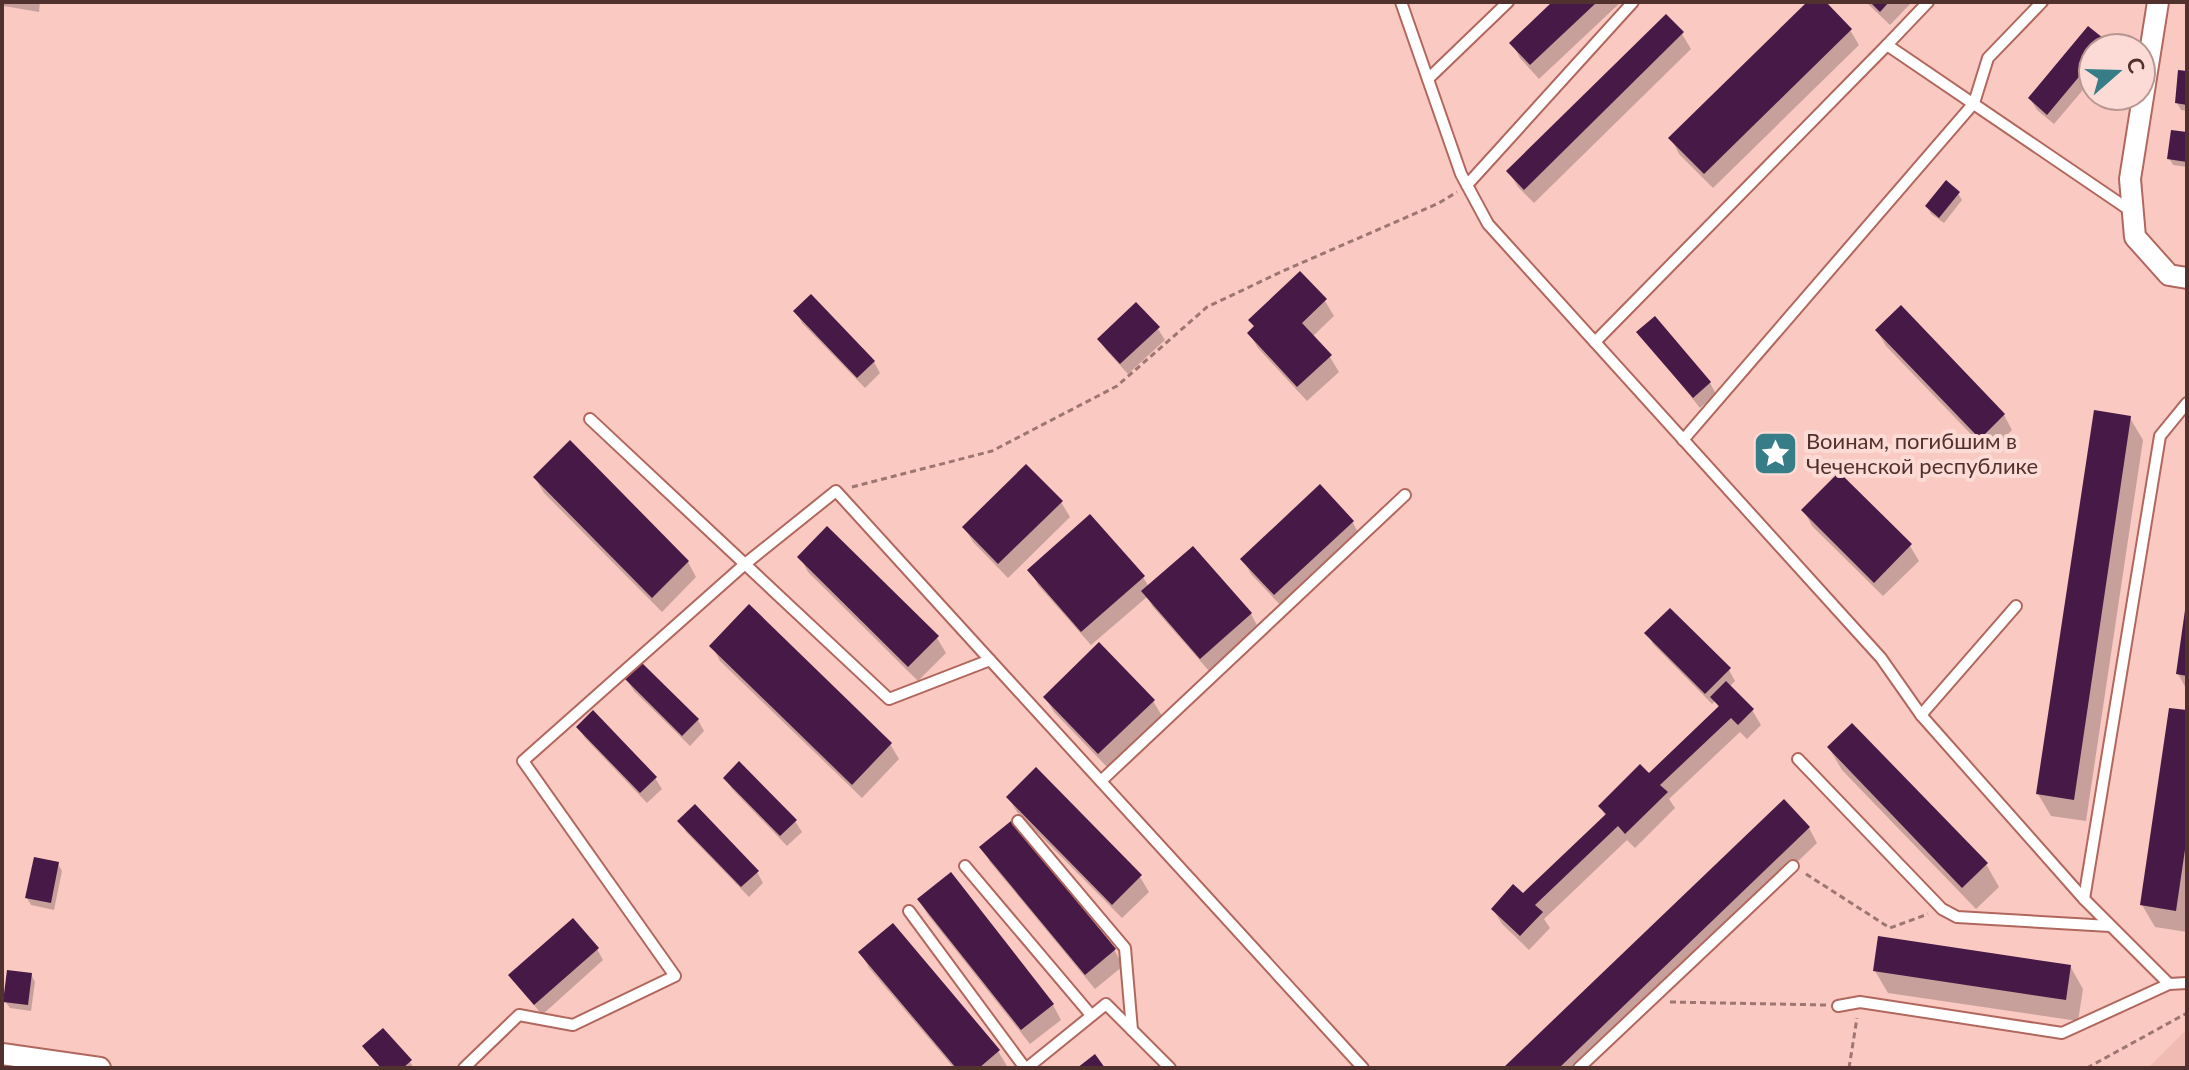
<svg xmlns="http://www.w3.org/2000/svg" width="2189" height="1070" font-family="Lato,sans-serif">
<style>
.built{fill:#f0bbb3}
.shadow{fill:#0003}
.building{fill:#471947}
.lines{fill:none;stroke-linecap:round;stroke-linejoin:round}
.service-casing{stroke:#b1675e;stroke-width:14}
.minor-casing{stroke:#b1675e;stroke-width:24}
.path{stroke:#9e7671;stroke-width:3;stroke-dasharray:6 4;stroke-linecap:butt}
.service{stroke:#fff;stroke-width:10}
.minor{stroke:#fff;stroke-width:20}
.labels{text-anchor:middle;stroke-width:8;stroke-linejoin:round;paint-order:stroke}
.poi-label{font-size:22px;fill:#51312d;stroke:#fcdbd6;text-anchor:start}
</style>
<rect width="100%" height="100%" fill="#fac9c2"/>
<polygon class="built" points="2187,1029 2187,1068 2148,1068"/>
<g class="shadow">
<polygon points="2,2 40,2 39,12 4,6"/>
<polygon points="1555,2 1621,2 1539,79 1520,58 1512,43"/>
<polygon points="1809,2 1823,2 1850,30 1859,45 1713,188 1679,154 1671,138"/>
<polygon points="1866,2 1912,2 1890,25"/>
<polygon points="2088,28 2109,48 2093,48 2093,78 2054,124 2037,110 2030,99"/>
<polygon points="1682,34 1691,49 1534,203 1518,187 1509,172"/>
<polygon points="2187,73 2187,111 2181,110 2177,103"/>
<polygon points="2187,134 2187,167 2173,165 2169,158"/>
<polygon points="1958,193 1962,200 1944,223 1931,214 1927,207"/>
<polygon points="1300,274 1325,301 1334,316 1312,337 1330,357 1339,372 1307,401 1258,348 1249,333 1255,328 1251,321"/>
<polygon points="1136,305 1158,329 1165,340 1128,374 1106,350 1099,339"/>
<polygon points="796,311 874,362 880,373 865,388 802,323"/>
<polygon points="1877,331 2004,415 2012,430 1989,453 1886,346"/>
<polygon points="1639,332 1710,383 1716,394 1700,408"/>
<polygon points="2130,418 2143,440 2086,821 2051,816 2038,794"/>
<polygon points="535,478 688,562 696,577 662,612 544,493"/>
<polygon points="1320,487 1353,523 1361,538 1284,609 1251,574 1243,559"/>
<polygon points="1061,502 1070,517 1008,578 973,542 964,527"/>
<polygon points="1804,511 1910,546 1919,561 1883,596 1812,526"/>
<polygon points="800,557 937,638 946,653 918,681 808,572"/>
<polygon points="1030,570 1143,577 1149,587 1251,614 1259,629 1210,672 1153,607 1147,597 1091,645 1038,585"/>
<polygon points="2187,612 2187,690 2178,674"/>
<polygon points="1647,633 1729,670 1735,681 1729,687 1752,710 1761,725 1747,739 1740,732 1669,799 1675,808 1635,848 1627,840 1544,919 1550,928 1529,950 1502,924 1493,909 1523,896 1606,817 1600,806 1649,776 1719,708 1715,701 1712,704 1653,644"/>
<polygon points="712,646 890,744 899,759 862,798 720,661"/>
<polygon points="627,680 698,720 704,731 690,746 634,691"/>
<polygon points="1045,697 1153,701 1162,716 1108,768 1054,712"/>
<polygon points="2187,712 2187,932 2155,927 2142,905"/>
<polygon points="578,727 655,778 662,789 647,803 585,738"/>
<polygon points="1829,748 1986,864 1999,887 1976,909 1842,770"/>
<polygon points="725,778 795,821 802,832 787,846 732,789"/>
<polygon points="1008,797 1140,877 1149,892 1122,918 1017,812"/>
<polygon points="680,821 757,872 763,883 749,897 686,832"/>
<polygon points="1010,824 1115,951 1123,966 1095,989 990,862 982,847"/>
<polygon points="1809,828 1817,843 1583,1068 1506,1068"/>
<polygon points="58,864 62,871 54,910 31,905 27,898"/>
<polygon points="919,900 1053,1005 1061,1020 1030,1044 928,915"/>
<polygon points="597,949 603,960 542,1015 511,976"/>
<polygon points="861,953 998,1051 1007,1066 954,1068 869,968"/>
<polygon points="2070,966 2083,989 2078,1021 1888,993 1875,971"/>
<polygon points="31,974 35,982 31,1011 10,1008 5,1001"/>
<polygon points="410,1062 414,1068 381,1068"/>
</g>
<g class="building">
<polygon points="1552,2 1597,2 1530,65 1509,43"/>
<polygon points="1807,2 1826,2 1852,29 1704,174 1668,138"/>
<polygon points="1870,2 1889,2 1880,12"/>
<polygon points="1666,14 1684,32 1524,190 1506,171"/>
<polygon points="2088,26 2108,42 2103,48 2093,48 2093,60 2047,115 2028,98"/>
<polygon points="2178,70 2187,71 2187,105 2175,103"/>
<polygon points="2171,130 2187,132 2187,162 2167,159"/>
<polygon points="1946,180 1960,192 1939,218 1925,206"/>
<polygon points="1300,271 1327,299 1302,323 1332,355 1297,387 1247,333 1254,326 1248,320"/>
<polygon points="811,294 875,361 857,378 793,311"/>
<polygon points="1136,302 1160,327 1120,364 1097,339"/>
<polygon points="1901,305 2005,414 1980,439 1875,330"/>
<polygon points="1655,316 1711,382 1693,398 1636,332"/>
<polygon points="2094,410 2131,416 2074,800 2036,794"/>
<polygon points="570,440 689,561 652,598 533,477"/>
<polygon points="1026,464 1063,501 998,564 962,527"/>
<polygon points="1839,472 1912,544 1874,583 1801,510"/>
<polygon points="1320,484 1354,521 1274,595 1240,559"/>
<polygon points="1090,514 1145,576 1081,632 1027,570"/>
<polygon points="827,526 939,636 908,667 797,557"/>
<polygon points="1193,546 1252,613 1200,659 1141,591"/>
<polygon points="749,604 892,743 852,785 709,646"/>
<polygon points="1670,608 1731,668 1705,694 1644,633"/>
<polygon points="2185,610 2187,610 2187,676 2176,674"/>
<polygon points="1099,642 1155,700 1098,754 1043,697"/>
<polygon points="641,662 699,719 682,736 625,679"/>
<polygon points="1726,681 1754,709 1738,725 1731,718 1660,785 1668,792 1625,834 1618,826 1535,905 1543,912 1520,936 1491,909 1513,884 1523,893 1606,814 1598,806 1640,764 1649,773 1719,706 1710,697"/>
<polygon points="2169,708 2187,710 2187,836 2176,911 2140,905"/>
<polygon points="593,710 657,777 640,793 576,727"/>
<polygon points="1852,723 1988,863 1962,888 1827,747"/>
<polygon points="739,761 797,820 780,836 723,778"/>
<polygon points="1036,767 1142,875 1112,905 1006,797"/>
<polygon points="1784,799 1810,827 1559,1068 1503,1068"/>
<polygon points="695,804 759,871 741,887 677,821"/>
<polygon points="1011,821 1116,949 1085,975 979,847"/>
<polygon points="34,857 59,862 51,903 25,898"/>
<polygon points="951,872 1054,1004 1021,1030 917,899"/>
<polygon points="573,918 599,948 534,1005 508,975"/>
<polygon points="893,923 1000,1050 979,1068 956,1068 858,952"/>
<polygon points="1878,936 2071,965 2066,1000 1873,971"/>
<polygon points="7,970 32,973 28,1005 3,1002"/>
<polygon points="383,1028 412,1060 403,1068 381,1068 362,1046"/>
<polygon points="1095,1054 1105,1068 1077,1068"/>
</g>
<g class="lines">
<defs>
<g id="service">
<polyline points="1401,2 1461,174 1488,224 1881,658 1921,715 2084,899 2169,984 2187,983"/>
<polyline points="1928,2 1887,45 2131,211"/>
<polyline points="1428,79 1508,2"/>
<polyline points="1467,185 1633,2"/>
<polyline points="1595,342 1887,45"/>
<polyline points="590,419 889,699 990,660 1363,1068"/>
<polyline points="1683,440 1974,103 1988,58 2042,2"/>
<polyline points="1921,715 2016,606"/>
<polyline points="1798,759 1942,909 1957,917 2110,926"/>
<polyline points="1101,781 1405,495"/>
<polyline points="1018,821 1125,948 1132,1030"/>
<polyline points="965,866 1091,1015"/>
<polyline points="2084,899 2160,436 2187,403"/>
<polyline points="909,911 1025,1068"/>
<polyline points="1838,1006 1860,1002 2062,1033 2169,984"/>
<polyline points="464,1068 519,1015 573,1025 675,976 523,761 745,564 836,491 990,660"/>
<polyline points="1027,1068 1106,1004 1170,1068"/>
<polyline points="1579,1068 1793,866"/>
</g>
<g id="minor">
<polyline points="2158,2 2130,179 2135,237 2169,275 2187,278"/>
<polyline points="2,1054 100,1068"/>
</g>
</defs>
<use href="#service" class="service-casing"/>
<use href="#minor" class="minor-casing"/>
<g class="path">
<polyline points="852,487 992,451 1117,386 1207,307 1283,271 1439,203 1457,192"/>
<polyline points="1806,874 1890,928 1928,914"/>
<polyline points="1670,1002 1826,1005"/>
<polyline points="1849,1068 1857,1018"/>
<polyline points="2087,1068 2187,1013"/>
</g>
<use href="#service" class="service"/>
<use href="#minor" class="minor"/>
</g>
<defs>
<symbol id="sight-square" viewBox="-11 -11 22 22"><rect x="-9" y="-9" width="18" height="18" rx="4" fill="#367d87" stroke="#fcdbd6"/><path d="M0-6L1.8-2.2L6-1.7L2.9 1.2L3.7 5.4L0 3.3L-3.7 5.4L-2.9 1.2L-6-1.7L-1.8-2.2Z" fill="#fff"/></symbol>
</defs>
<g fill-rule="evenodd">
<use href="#sight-square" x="1750" y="428" width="51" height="51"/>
</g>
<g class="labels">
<g class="poi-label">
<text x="1806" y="449">Воинам, погибшим в<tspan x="1806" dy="25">Чеченской республике</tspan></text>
</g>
</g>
<rect width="2189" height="1070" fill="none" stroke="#51312d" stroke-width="8"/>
<g transform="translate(2117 72) rotate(70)"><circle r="38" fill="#fcdbd6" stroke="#b89792" stroke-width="2"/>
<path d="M0-6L14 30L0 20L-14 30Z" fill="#367d87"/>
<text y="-12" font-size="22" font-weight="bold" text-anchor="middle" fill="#51312d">С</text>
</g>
</svg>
